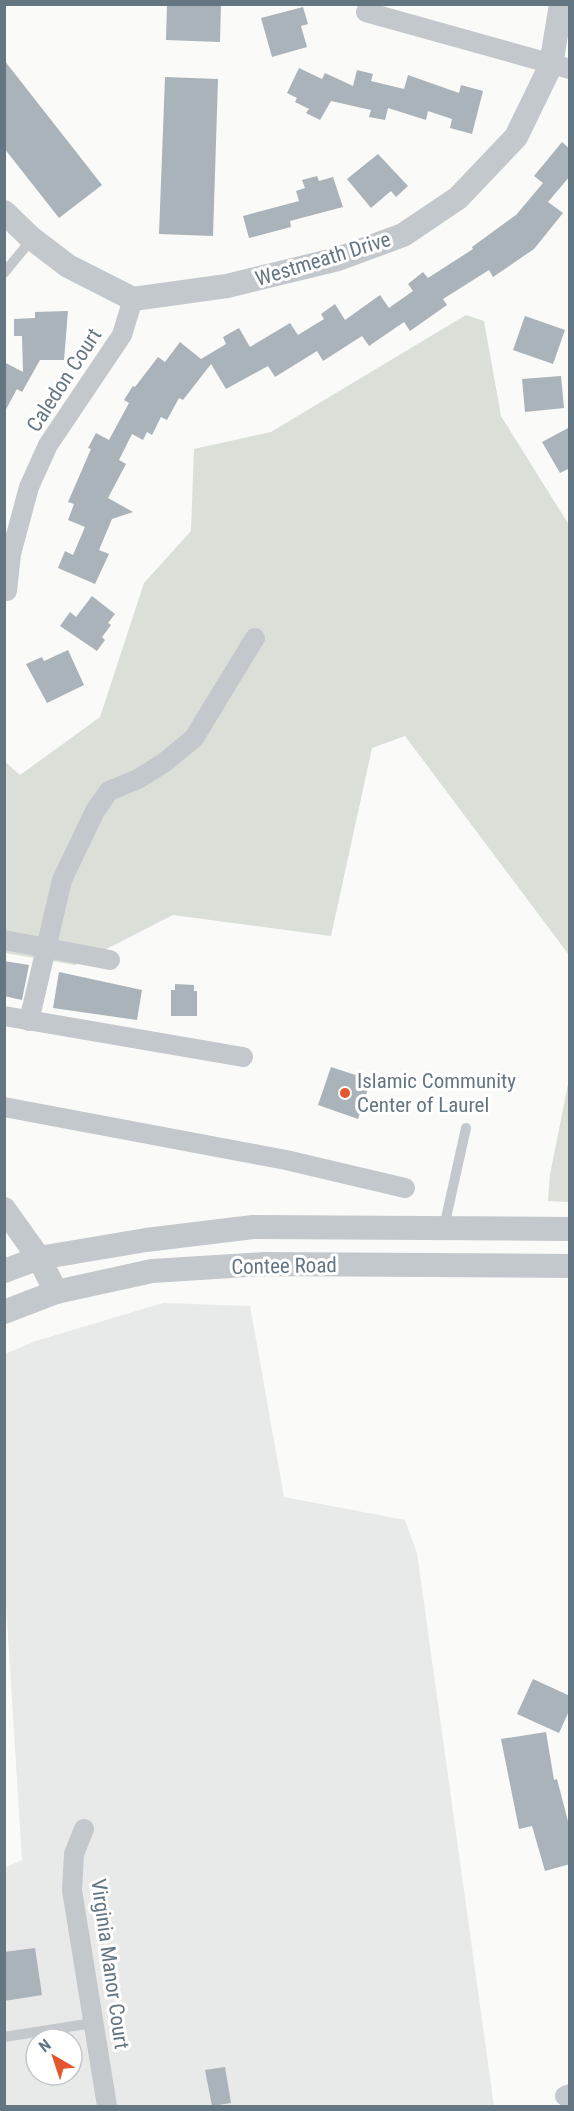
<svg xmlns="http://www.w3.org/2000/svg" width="574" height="2111" font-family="'Roboto Condensed',sans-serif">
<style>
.built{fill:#e8e9e9;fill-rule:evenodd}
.green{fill:#dadfd7}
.building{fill:#aab3b9}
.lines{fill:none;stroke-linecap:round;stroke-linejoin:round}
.service{stroke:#c3c8cc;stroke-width:10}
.minor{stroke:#c3c8cc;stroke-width:20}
.tertiary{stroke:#c3c8cc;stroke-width:24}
.poi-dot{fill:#e4572e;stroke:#fff;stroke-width:2}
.labels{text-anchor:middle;stroke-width:6;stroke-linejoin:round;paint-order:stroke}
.street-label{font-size:21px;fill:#657683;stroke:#fff}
.poi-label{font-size:21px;fill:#657683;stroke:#fff;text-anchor:start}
</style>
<rect width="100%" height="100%" fill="#fafaf8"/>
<path class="built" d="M163,1303L250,1306L284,1497L405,1520L417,1553L494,2106H5L4,1868L22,1860L5,1587V1354L36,1341ZM36,2039H72V2075H36Z"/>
<g class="green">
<polygon points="466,315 484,321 501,416 569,525 569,955 405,736 372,748 331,936 173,915 75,965 5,953 4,761 20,775 100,717 144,583 191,531 194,449 271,432"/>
<polygon points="569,1079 569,1202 548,1201 550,1175"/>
</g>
<g class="building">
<polygon points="167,4 221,4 220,42 166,40"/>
<polygon points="303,7 308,24 301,26 307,47 272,57 261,18"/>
<polygon points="4,60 102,185 59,218 4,148"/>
<polygon points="299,68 322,79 325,73 353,86 357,70 373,74 371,81 404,89 408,75 459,93 461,85 483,91 472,134 450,128 452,119 428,111 426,120 388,108 385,120 369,117 371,110 331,101 320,120 306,113 309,109 295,102 297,98 287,93"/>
<polygon points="165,77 218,79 213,236 159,234"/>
<polygon points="562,142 570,149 570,176 548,202 563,213 534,249 493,277 489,270 443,299 447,305 410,331 404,322 369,346 362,336 323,361 317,351 275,377 268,366 226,389 211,364 183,400 179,398 167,420 161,417 152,435 147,432 143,440 132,434 119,460 126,464 108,498 133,512 112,519 99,550 109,554 95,584 58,568 65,551 73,555 85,527 68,520 74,504 68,502 91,449 88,448 96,433 109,440 129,403 124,400 133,386 135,387 158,357 165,362 180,342 201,359 226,344 223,337 239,328 250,347 290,323 298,335 324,319 321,314 335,304 345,320 380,295 389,308 413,291 408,284 423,272 428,278 473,249 472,247 516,215 543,183 534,176"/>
<polygon points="378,154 408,186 396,197 391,191 371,208 347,179"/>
<polygon points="317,176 319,181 333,177 343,207 290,221 291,227 249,238 243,216 299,201 296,191 305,188 302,180"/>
<polygon points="68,311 64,360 40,360 22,392 17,389 4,413 4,362 23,372 22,336 14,336 14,319 35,318 35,312"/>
<polygon points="525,316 565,330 553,364 513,350"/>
<polygon points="561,376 564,408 525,412 522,379"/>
<polygon points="570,427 570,468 560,473 542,442"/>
<polygon points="92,596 115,614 108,623 111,625 102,637 105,640 97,651 60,626 70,612 76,617"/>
<polygon points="68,650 84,685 47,703 26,664 42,657 44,661"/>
<polygon points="4,961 29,965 22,1000 4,996"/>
<polygon points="59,972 142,990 137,1020 53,1008"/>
<polygon points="175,984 194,985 194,991 197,991 197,1016 171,1016 171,990 175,990"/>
<polygon points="331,1067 371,1080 358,1119 318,1105"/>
<polygon points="533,1679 570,1696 570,1709 559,1733 517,1714"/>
<polygon points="546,1732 554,1780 557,1779 570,1829 570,1864 545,1871 532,1826 519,1829 501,1739"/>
<polygon points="35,1948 42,1995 4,2001 4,1952"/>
<polygon points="225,2067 231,2103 212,2106 205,2070"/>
</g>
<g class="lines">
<g class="service">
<polyline points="4,273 32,239"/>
<polyline points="444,1227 466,1128"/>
<polyline points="4,2037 93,2023"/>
</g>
<g class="minor">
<polyline points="366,12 570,69"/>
<polyline points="7,591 11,554 29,487 48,445 122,335 133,299"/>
<polyline points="4,940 110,960"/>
<polyline points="4,1016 243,1057"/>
<polyline points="29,1021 62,880 95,811 109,791 138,779 165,762 194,738 255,638"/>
<polyline points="4,1107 286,1160 405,1188"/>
<polyline points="84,1829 74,1854 72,1890 107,2106"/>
<polyline points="565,2096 570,2094"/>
</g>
<g class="tertiary">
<polyline points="4,212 30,237 68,266 133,299 227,286 338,259 403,235 458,198 516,137 551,65 561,4"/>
<polyline points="4,1209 39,1258 56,1292"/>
<polyline points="4,1271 39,1258 146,1240 253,1227 570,1229"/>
<polyline points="4,1312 56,1292 152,1271 265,1264 570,1266"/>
</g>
</g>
<circle class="poi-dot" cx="345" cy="1093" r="6"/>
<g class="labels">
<g class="street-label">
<text transform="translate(323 259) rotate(-17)" y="7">Westmeath Drive</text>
<text transform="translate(64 380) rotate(-57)" y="7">Caledon Court</text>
<text transform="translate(284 1266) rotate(-1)" y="7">Contee Road</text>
<text transform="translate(110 1964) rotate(82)" y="7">Virginia Manor Court</text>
</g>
<g class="poi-label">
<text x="357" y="1088">Islamic Community<tspan x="357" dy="24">Center of Laurel</tspan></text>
</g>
</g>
<rect width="574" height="2111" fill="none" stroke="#657683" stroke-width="12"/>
<g transform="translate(54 2057) rotate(321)"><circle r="28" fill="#ffffff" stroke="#c1c8cd" stroke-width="1.5"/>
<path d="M0-4.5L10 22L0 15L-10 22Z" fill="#e4572e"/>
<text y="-9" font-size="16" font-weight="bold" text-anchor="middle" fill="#657683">N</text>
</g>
</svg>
